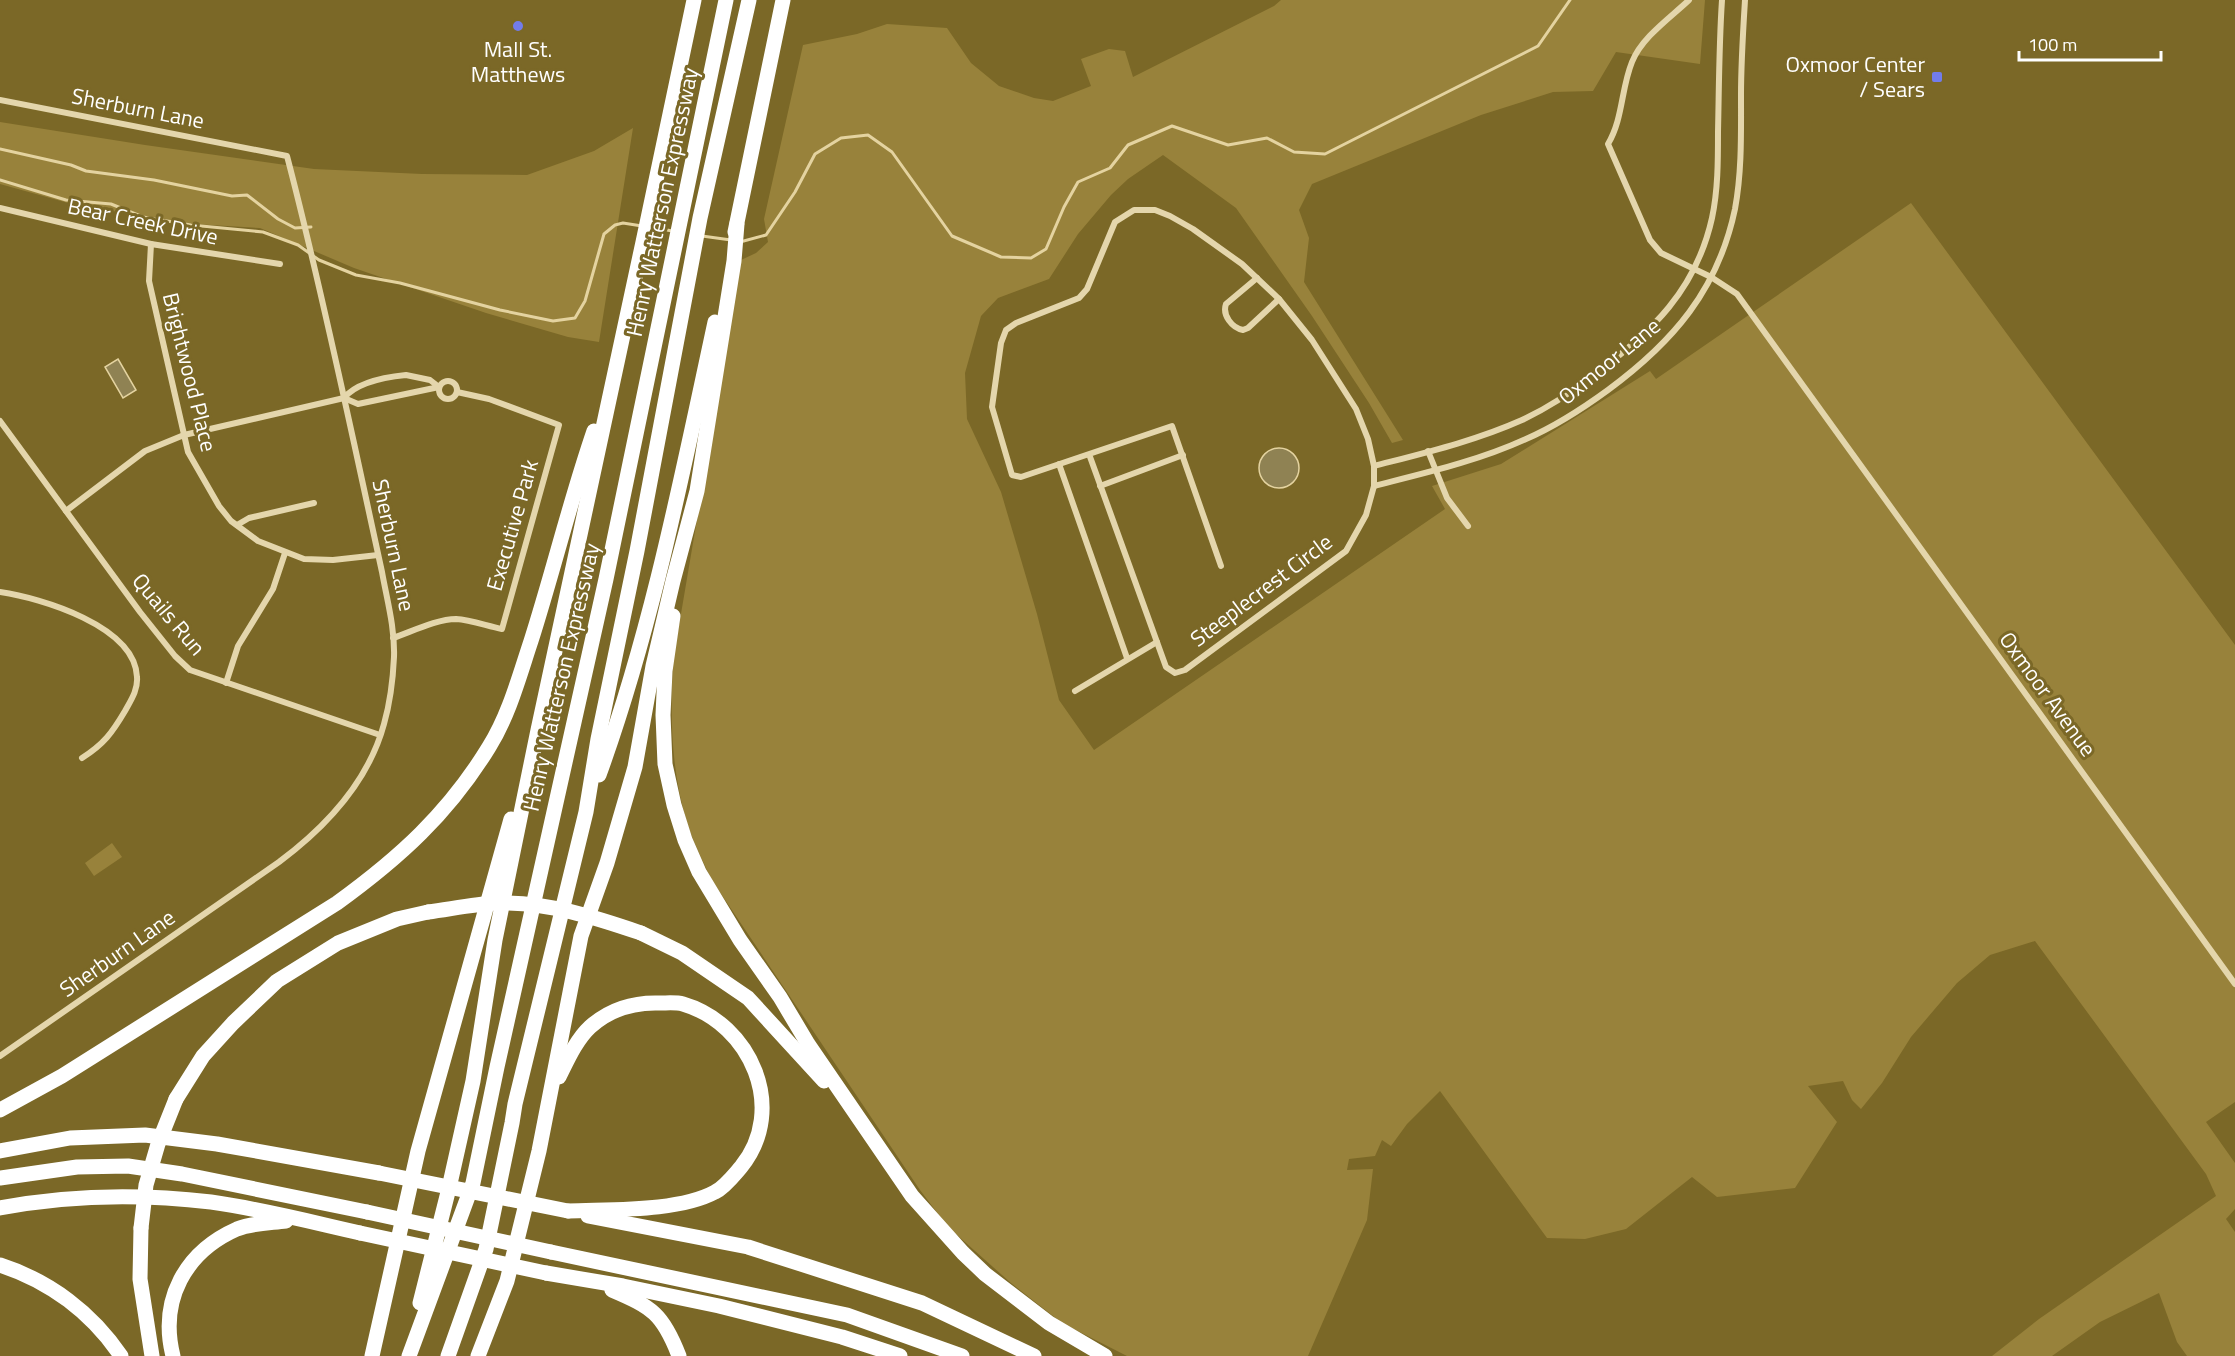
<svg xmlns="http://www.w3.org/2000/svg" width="2235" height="1356" font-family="'Titillium Web',sans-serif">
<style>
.green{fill:#98823b}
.water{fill:#8f8253;stroke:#e4d3a0;stroke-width:1.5}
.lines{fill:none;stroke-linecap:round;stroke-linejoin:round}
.stream{stroke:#e4d3a0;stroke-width:3}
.minor{stroke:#e4d6ac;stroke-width:6}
.motorway{stroke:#fff;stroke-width:15}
.motorway-bridge{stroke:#fff;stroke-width:15}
.poi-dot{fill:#727ceb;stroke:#7b6827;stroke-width:2}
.labels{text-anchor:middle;stroke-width:6;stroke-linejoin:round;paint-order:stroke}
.poi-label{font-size:22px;fill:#fff;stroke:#7b6827}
.street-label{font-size:22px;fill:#fff;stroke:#7b6827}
</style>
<rect width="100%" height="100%" fill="#7b6827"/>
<g class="green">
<path d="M1281,0H1705L1700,64L1616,52L1593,91L1553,92L1481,115L1312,184L1299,210L1309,238L1304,282L1403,440L1392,443L1369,403L1312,316L1236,208L1163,155L1128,179L1111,195L1078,234L1049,279L998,298L981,316L965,373L967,419L1001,492L1037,614L1059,700L1094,750L1445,509L1432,486L1501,464L1650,371L1656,379L1911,203L2235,645V1102L2206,1122L2235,1163V1209L2226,1219L2235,1232V1356H2187L2177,1342L2159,1293L2100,1322L2052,1356H1992L2039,1319L2216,1196L2206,1174L2035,941L1990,955L1957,983L1911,1037L1882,1083L1861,1109L1852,1100L1843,1081L1808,1086L1837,1122L1795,1188L1717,1197L1692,1177L1626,1229L1585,1239L1547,1238L1440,1091L1407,1124L1391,1146L1382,1140L1375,1156L1349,1159L1347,1170L1373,1169L1367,1220L1308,1356H1127L1062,1323L1011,1283L948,1227L920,1190L711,879C703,861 693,842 687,823C671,770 670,717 673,661L741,260L756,253L768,242L764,219L803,45L857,34L887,24L947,28L971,63L999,86L1034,98L1053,101L1091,86L1081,59L1109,49L1125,51L1133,77L1274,6Z"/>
<polygon points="0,122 145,145 314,169 422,174 527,175 594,151 633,128 599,342 568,337 486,313 354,268 260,228 194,224 79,206 0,184"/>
<polygon points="112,843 122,857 94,876 85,863"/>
</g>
<g class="water">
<polygon points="118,359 136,390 123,398 105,367"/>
<circle cx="1279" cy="468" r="20"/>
</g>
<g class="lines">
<g class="stream">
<polyline points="0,149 71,165 86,171 154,180 232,196 247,195 278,219 295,228 311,227"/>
<polyline points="0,180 66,200 111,204 143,217 191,225 263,232 298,245 319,260 356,275 400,283 500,310 553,321 575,318 585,301 604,234 615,225 623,223 642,226"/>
<polyline points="652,227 672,231"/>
<polyline points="702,236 731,240"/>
<polyline points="740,242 766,235 795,192 815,154 841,138 868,135 892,152 952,236 1001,257 1031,258 1046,249 1064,207 1078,182 1110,168 1128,145 1172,126 1228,145 1267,138 1294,152 1325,154 1538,46 1570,0"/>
</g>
<g class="minor">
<path d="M1689,0C1670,18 1642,37 1632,62C1621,89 1623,119 1608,144L1650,240L1661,253L1711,277L1737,294L2235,984"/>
<path d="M0,100L287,156C312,251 333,347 354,443C363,486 373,529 382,572C387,600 395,628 394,657C393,679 390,703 384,724C368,783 326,827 279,862L0,1056"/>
<polyline points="0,208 151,244 280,264"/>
<polyline points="151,244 149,281 188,452 219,506 231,521 258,541 304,559 333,560 378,555"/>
<path d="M1257,278L1226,304C1222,315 1232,328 1243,330L1248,328L1279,299"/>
<path d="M406,375L430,380L439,387L358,404L344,398C357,382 386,377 406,375Z"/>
<circle cx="448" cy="390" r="9"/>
<polyline points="0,421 140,612 175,656 190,670 380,735"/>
<polyline points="1428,451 1447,498 1468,526"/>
<polyline points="1089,454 1166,667 1175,673 1185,670 1346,551 1366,515 1374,486 1374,466 1368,439 1356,409 1312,340 1279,299 1242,264 1193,229 1170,216 1155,210 1134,210 1115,222 1087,289 1079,298 1016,323 1006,330 1001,343 992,407 1012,475 1021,477 1172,426 1221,566"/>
<polyline points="1059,464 1127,658"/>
<path d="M1374,466C1424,453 1475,441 1522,420C1548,408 1572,392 1595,374C1652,332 1696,290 1712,218C1718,190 1718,161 1718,132C1719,88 1719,44 1722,0"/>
<polyline points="1100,486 1183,455"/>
<path d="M1374,486C1425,473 1478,461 1526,439C1556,426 1582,409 1608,390C1673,342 1718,290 1735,209C1742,171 1741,133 1741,95C1741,63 1743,32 1745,0"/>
<polyline points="66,511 145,451 184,435 344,398"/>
<polyline points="237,525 249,518 314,503"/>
<path d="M0,592C41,598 135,626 137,677C138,690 131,700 125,711C112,733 104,744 82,758"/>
<path d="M393,638C411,632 437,619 456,619C471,620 487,626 502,629L559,425L489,399L457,392"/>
<polyline points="226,683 238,646 273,589 285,553"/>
<polyline points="1075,691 1157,642"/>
</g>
<g class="motorway">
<polyline points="735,232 783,0"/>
<polyline points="673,616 665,671 663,715 665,764 674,805 685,840 699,872 740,940 780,997 808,1044 912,1196 963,1253 985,1274 1049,1323 1105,1356"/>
<path d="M599,775C652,629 682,475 715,322"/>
<polyline points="641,933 682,953 748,998 824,1081"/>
<path d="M559,1077C567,1061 576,1040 590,1027C610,1009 634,1002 660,1003C667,1003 676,1002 683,1004C751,1024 788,1109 741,1167C734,1175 725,1187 715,1192C678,1212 610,1209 568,1211"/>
<polyline points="176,1099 203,1056 233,1023 277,981 338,943 397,919 428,912"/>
<path d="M0,1110L62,1076L337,903C399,858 448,814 489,747C509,715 519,677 531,641C553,572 570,501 594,431"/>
<polyline points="0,1151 70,1138 145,1135 217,1144 379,1173"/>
<polyline points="0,1178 77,1167 128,1166 182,1174 367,1212"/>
<path d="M0,1208C68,1195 143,1194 211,1202C262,1209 311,1222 360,1233"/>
<polyline points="588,1216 748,1247 922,1303 1034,1356"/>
<polyline points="141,1228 140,1279 152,1356"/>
<polyline points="551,1252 847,1315 962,1356"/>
<path d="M0,1265C50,1281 92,1313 121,1356"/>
<polyline points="546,1273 623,1286 719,1306 842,1337 900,1356"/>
<path d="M612,1290C652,1307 663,1314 679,1356"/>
<polyline points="420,1303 449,1188 473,1081 495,940 538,730 643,242 694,0"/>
<path d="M173,1356C159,1300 185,1252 237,1229C252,1223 270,1223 286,1221"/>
<polyline points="372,1356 418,1151 511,819"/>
<polyline points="409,1356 473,1183 497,1067 606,579 726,0"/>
<polyline points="448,1356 486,1249 512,1123 515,1104 586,812 598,739 637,551 700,218 749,0"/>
<polyline points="478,1356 507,1281 539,1151 581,936 607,863 635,767 653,666 673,581 697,491 734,261 737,224"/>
</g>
<g class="motorway-bridge">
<path d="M428,912C451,909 474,904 497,903C548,902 594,917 641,933"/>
<polyline points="379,1173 568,1211"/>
<polyline points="367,1212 551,1252"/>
<polyline points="141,1228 146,1185 158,1144 176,1099"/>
<polyline points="360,1233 546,1273"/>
</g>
</g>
<g class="poi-dot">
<circle cx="518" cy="26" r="6"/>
<rect x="1931" y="71" width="12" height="12" rx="3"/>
</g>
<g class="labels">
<g class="poi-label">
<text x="518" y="57">Mall St.<tspan x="518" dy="25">Matthews</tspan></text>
<text x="1925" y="72" text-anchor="end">Oxmoor Center<tspan x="1925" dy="25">/ Sears</tspan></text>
</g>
<g class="street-label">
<text transform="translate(138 108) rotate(11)" y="8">Sherburn Lane</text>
<text transform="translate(662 202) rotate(-78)" y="8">Henry Watterson Expressway</text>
<text transform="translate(143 221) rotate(12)" y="8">Bear Creek Drive</text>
<text transform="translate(1609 361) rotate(-39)" y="8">Oxmoor Lane</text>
<text transform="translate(190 372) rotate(76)" y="8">Brightwood Place</text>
<text transform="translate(512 525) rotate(-74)" y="8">Executive Park</text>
<text transform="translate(394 545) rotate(78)" y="8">Sherburn Lane</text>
<text transform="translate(1261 590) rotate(-37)" y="8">Steeplecrest Circle</text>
<text transform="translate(169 614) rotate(50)" y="8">Quails Run</text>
<text transform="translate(561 677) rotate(-77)" y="8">Henry Watterson Expressway</text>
<text transform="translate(2048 694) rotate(54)" y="8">Oxmoor Avenue</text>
<text transform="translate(117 953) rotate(-35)" y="8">Sherburn Lane</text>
</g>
</g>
<path d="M2019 51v9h142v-9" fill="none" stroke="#ffffff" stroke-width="3"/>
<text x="2028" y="51" font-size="18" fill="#ffffff" stroke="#7b6827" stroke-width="4.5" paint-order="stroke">100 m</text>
</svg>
